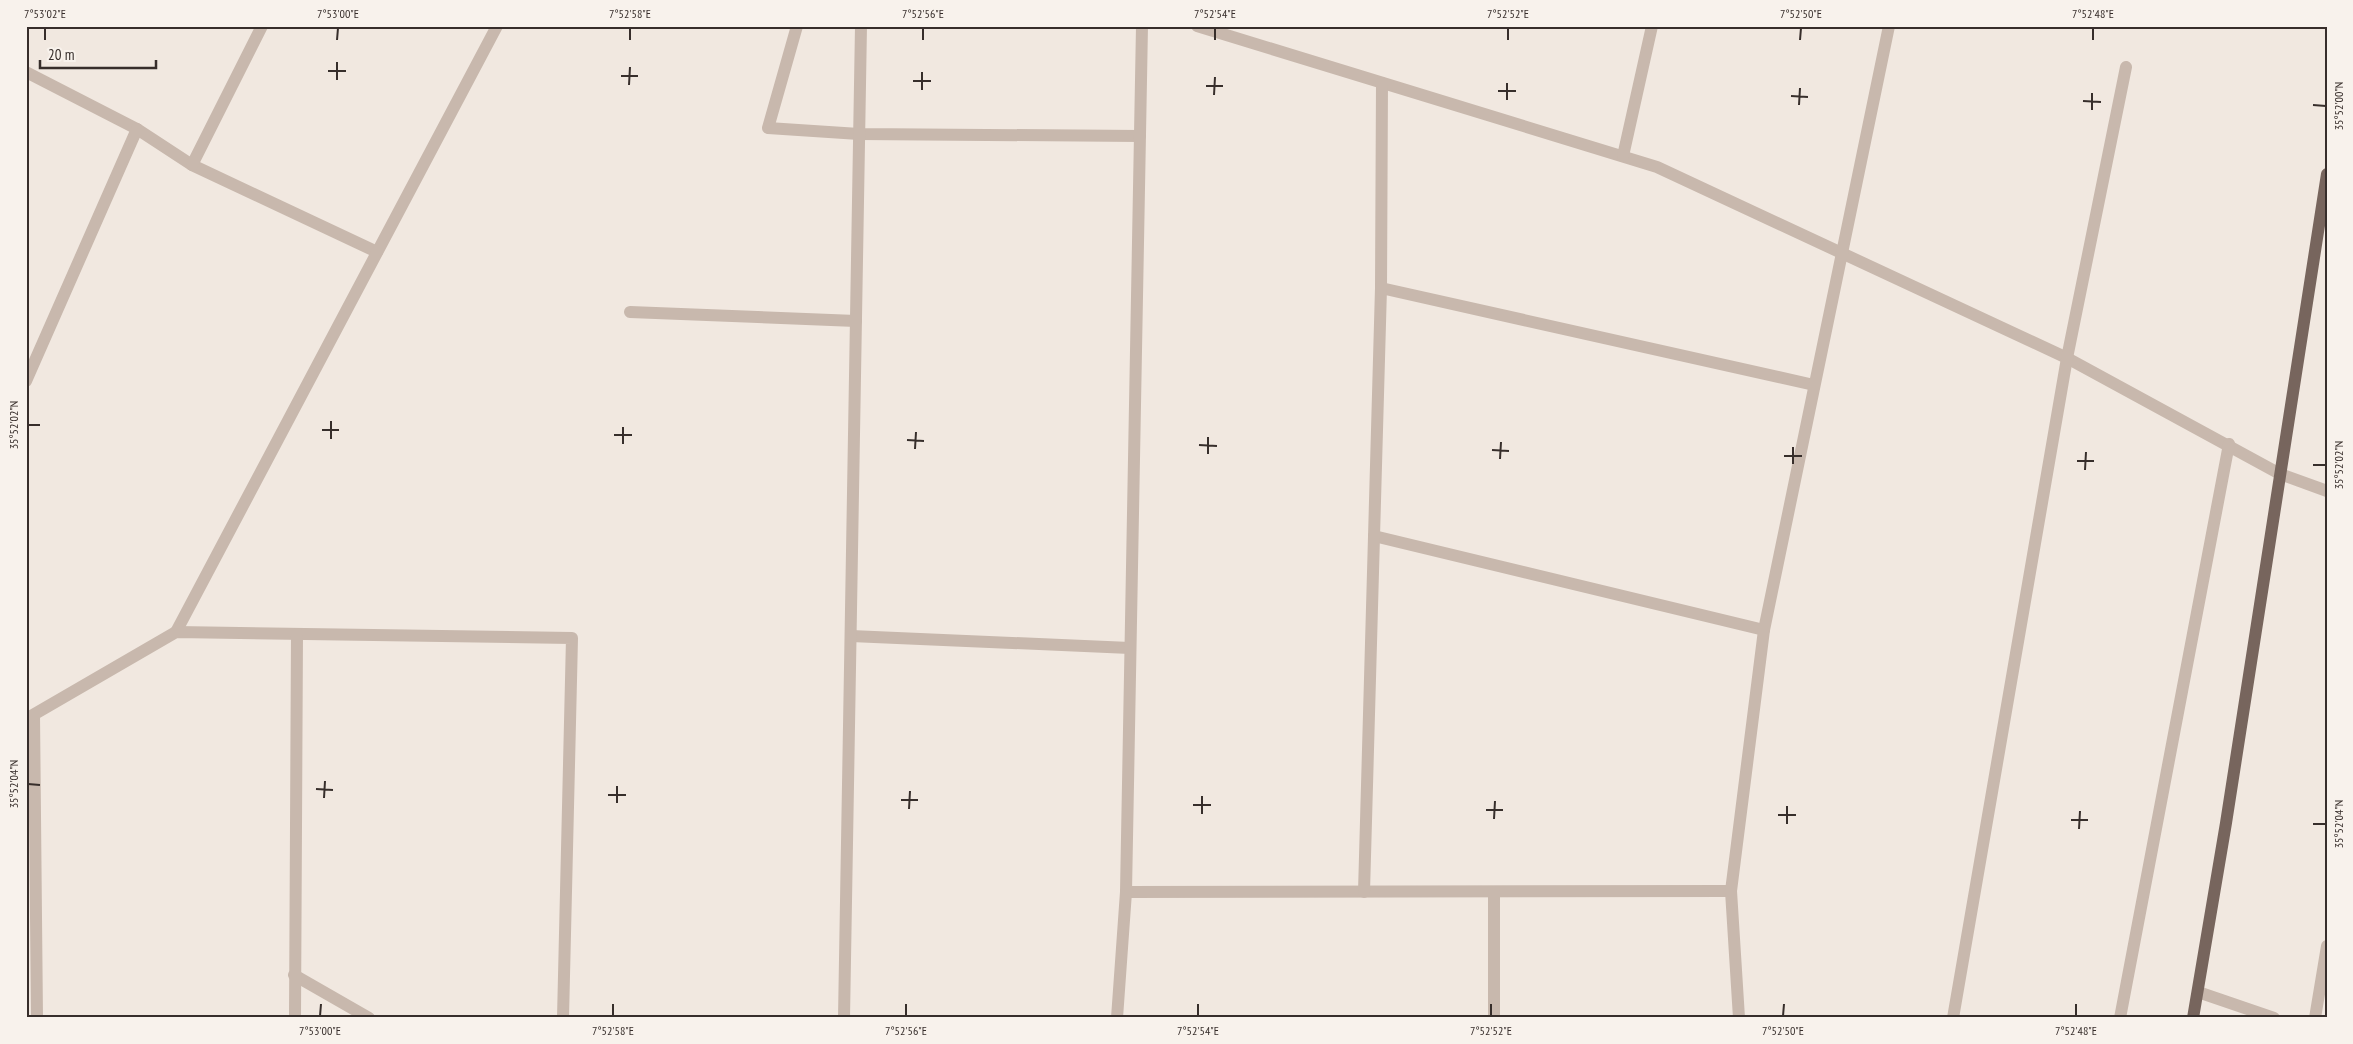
<svg xmlns="http://www.w3.org/2000/svg" width="2353" height="1044" font-family="'PT Sans Narrow',sans-serif">
<style>
.lines{fill:none;stroke-linecap:round;stroke-linejoin:round}
.minor{stroke:#c8b8ad;stroke-width:12}
.major{stroke:#77655d;stroke-width:12}
.ticks{fill:none;stroke:#372e2b;stroke-width:2}
.neatline{fill:none;stroke:#372e2b;stroke-width:2}
.ticks-label{font-size:12px;text-anchor:middle;fill:#372e2b}
</style>
<rect width="100%" height="100%" fill="#f1e8e0"/>
<g class="lines">
<g class="minor">
<polyline points="797,26 768,128 859,134 1140,136"/>
<polyline points="1197,26 1657,167 2067,358 2280,474 2327,491"/>
<polyline points="26,72 137,129 192,165 377,252"/>
<polyline points="1623,156 1652,26"/>
<polyline points="192,165 262,26"/>
<polyline points="1381,288 1814,385"/>
<polyline points="630,312 856,321"/>
<polyline points="26,381 137,129"/>
<polyline points="1374,536 1764,630"/>
<polyline points="176,632 497,26"/>
<polyline points="851,636 1130,648"/>
<polyline points="34,715 37,1018"/>
<polyline points="26,719 176,632 572,638 563,1018"/>
<polyline points="1126,892 1731,891"/>
<polyline points="1364,892 1381,288 1382,83"/>
<polyline points="294,975 369,1018"/>
<polyline points="2198,992 2274,1018"/>
<polyline points="295,1018 297,634"/>
<polyline points="844,1018 861,26"/>
<polyline points="1117,1018 1126,892 1142,26"/>
<polyline points="1494,1018 1494,892"/>
<polyline points="1739,1018 1731,891 1764,630 1889,26"/>
<polyline points="1953,1018 2067,358 2126,67"/>
<polyline points="2120,1018 2229,444"/>
<polyline points="2315,1018 2327,946"/>
</g>
<polyline class="major" points="2193,1018 2226,823 2327,174"/>
</g>
<path class="ticks" d="M45,40V28M337,40L338,28M630,40V28M923,40V28M1215,40V28M1508,40V28M1800,40L1801,28M2093,40V28M328,71H346M621,76H638M337,80V62M913,81H931M629,85L630,67M1206,86H1223M922,90V72M1498,91H1516M1214,95L1215,77M1791,96L1808,97M1507,100V83M2083,101L2101,102M1799,105L1800,88M2313,105L2326,106M2092,110V93M28,425H40M322,430H339M614,435H632M331,439V421M907,440L924,441M623,444V427M1199,445L1217,446M915,449L916,432M1492,450L1509,451M1208,454V437M1784,456H1802M1500,459L1501,442M2077,461H2094M1793,464V447M2313,465H2326M2085,470L2086,452M28,784L40,785M316,789L333,790M608,795H626M324,798L325,781M901,800H918M617,803V786M1193,805H1211M909,809L910,791M1486,810H1503M1202,814V796M1778,815H1796M1494,819L1495,801M2071,820H2088M1787,824V806M2313,824H2326M2079,829L2080,811M320,1016L321,1004M613,1016V1004M906,1016V1004M1198,1016V1004M1491,1016V1004M1783,1016L1784,1004M2076,1016V1004"/>
<rect width="2353" height="1044" fill="none" stroke="#f8f2ec" stroke-width="55"/>
<path d="M40 60v8h116v-8" fill="none" stroke="#372e2b" stroke-width="2.5"/>
<text x="48" y="60" font-size="15" fill="#372e2b" stroke="#f8f2ec" stroke-width="4" paint-order="stroke">20 m</text>
<rect x="28" y="28" width="2298" height="988" class="neatline"/>
<g class="ticks-label">
<text x="45" y="18">7°53'02"E</text>
<text x="338" y="18">7°53'00"E</text>
<text x="630" y="18">7°52'58"E</text>
<text x="923" y="18">7°52'56"E</text>
<text x="1215" y="18">7°52'54"E</text>
<text x="1508" y="18">7°52'52"E</text>
<text x="1801" y="18">7°52'50"E</text>
<text x="2093" y="18">7°52'48"E</text>
<text transform="translate(2339 106) rotate(-90)" y="4">35°52'00"N</text>
<text transform="translate(14 425) rotate(-90)" y="4">35°52'02"N</text>
<text transform="translate(2339 465) rotate(-90)" y="4">35°52'02"N</text>
<text transform="translate(14 784) rotate(-90)" y="4">35°52'04"N</text>
<text transform="translate(2339 824) rotate(-90)" y="4">35°52'04"N</text>
<text x="320" y="1035">7°53'00"E</text>
<text x="613" y="1035">7°52'58"E</text>
<text x="906" y="1035">7°52'56"E</text>
<text x="1198" y="1035">7°52'54"E</text>
<text x="1491" y="1035">7°52'52"E</text>
<text x="1783" y="1035">7°52'50"E</text>
<text x="2076" y="1035">7°52'48"E</text>
</g>
</svg>
